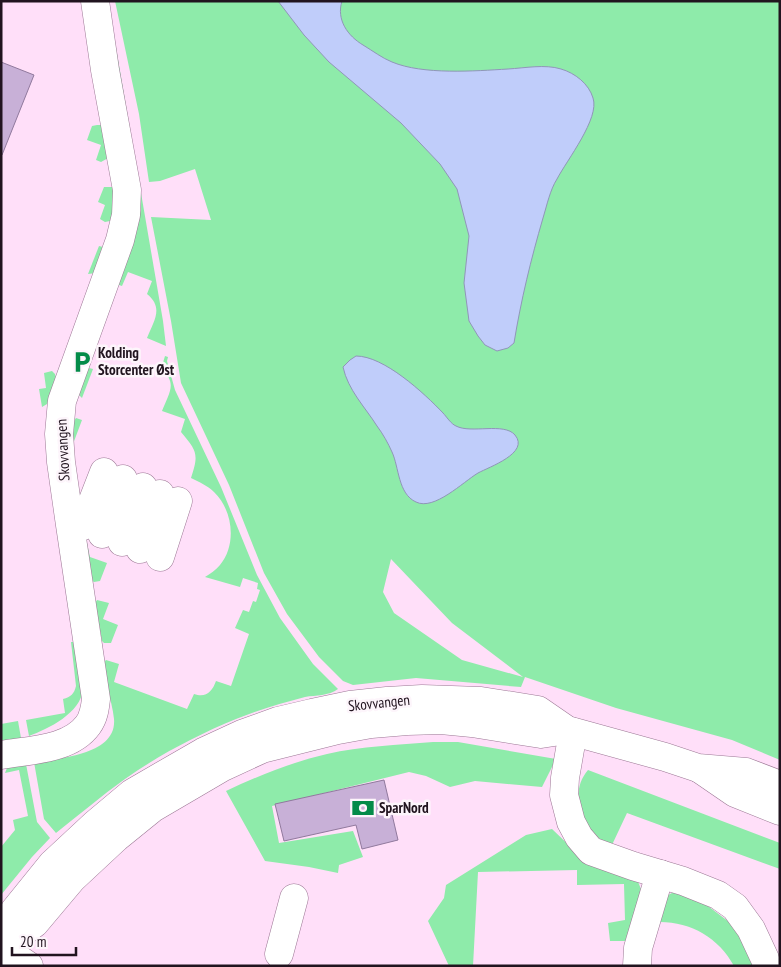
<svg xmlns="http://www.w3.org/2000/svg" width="781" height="967" font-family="'PT Sans Narrow',sans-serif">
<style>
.green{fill:#8eebaa;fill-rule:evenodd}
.water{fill:#c0cdfa;stroke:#9096b8}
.building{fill:#c8b0d7;stroke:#90799d}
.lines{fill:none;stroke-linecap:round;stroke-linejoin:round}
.minor-casing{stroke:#9c7895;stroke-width:29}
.minor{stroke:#fff;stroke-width:28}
.labels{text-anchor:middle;stroke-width:5;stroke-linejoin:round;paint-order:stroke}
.poi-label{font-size:15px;font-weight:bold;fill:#21141f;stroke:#fdf5fb;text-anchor:start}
.street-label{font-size:15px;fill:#21141f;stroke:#fdf5fb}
</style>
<rect width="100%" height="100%" fill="#ffdff9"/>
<g class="green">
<path d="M106,1H108L163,321L166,346L147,338C154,320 164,308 147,294L152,281L128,272L122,286L116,284L141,210Z"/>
<path d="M115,1H780V760L732,740L616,708L525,677L521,687L416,678L353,685L343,681L319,657L287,614L264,573L229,485L181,383L171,321L151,217L211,220L195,169L160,181L149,182L139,114ZM391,559L452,623L523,677L462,660L394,613L383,592Z"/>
<polygon points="97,125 102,125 110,157 101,162 96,160 101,145 87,140 92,126"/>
<path d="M104,187H112C116,195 115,214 110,221L105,222L100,219L105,205L98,202Z"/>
<polygon points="99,246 103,247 96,273 88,274"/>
<path d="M165,356L168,357L167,361L175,390L221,487L257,575L280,618L313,664L338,689C329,696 316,695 305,697C282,703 258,710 236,719C197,735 159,755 125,779C101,796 79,815 56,833L44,819L34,762C59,758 117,755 114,719C113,709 110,699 108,689C106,680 106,671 104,662L106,660L119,664L114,682L187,709L194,694C206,698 212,692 216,681L231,686L249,634L235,628L243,610L249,612L253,601L256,602L260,590L257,589L258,583L243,578L240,587L205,577C210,574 216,570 220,565C237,545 233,510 214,492C208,486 199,482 191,478C199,454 197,451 181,432L185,419L162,411C169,393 178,383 161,369Z"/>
<polygon points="89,368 93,369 82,398 79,395 85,371"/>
<polygon points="52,371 55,374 56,378 47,404 42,407 39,389 46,388 44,373"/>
<polygon points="76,418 82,420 70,452 73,422"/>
<polygon points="85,537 86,538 90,557 107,563 100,581 94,582 91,580"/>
<polygon points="97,600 109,603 103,619 118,625 111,643 104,643 102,641 95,603"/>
<path d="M71,642H75C77,655 84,678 83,689C81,713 48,729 29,736L26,720L65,713L63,699C71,697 74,694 76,686Z"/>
<polygon points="18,721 21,738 1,741 1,724"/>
<path d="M433,742H458L556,759L542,787L475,781L450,787L426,776L409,772L272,806L279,843L353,831L363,857L339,865L338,873L309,867L265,861L226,791C258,776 292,762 327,754C361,746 398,745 433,742Z"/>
<polygon points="26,764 37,822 50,838 32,857 1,895 1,847 15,830 13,820 28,816 19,770 5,773 7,768"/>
<path d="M588,770L780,843V869L627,813L611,847C585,832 566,796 588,770Z"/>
<polygon points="552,829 576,852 637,879 644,897 637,932 625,941 610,941 608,923 625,920 624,884 577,885 577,870 478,872 473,966 449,966 428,921 444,898 446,885 526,835"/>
<path d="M676,891L696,897L741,931L759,966H734C719,938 691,922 660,922L662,898Z"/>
</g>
<g class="water">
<path d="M278,1H342C336,20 348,36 363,45C373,51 382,58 392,62C423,75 475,71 508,69C525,68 545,64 561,69C575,73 589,84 593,98C600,118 567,160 557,179C550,190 547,205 543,218C531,259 521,300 514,343L508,348L497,351L485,345L478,336L469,321L464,283L469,236L457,189L440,164L420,143L401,123L329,62L304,35Z"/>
<path d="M356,356C384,356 424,393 443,413C446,416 451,424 456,426C471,434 504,422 515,435C530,453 489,467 478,473C463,482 434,511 416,502C398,494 399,467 392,452C388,443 383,434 377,426C365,407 348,390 343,367L350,360Z"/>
</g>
<g class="building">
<polygon points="1,62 34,75 2,155 1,154"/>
<polygon points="384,780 398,840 362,849 356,825 284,841 275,804"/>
</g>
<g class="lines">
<defs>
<g id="minor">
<polyline points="83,526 104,472"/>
<polyline points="102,534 123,479"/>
<polyline points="122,542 143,487"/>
<polyline points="140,549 160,494"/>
<polyline points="160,557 178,501"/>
<polyline points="573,732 565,778 564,795 571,822 579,837 591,851 633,866 683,881 718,895 735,907 751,929 765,959 767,966"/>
<path d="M1,755C29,750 70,750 88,725C94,717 95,708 96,699L70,525L61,462L59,434L62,401L120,240L126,215L127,190L105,70L95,1"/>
<polyline points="700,769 735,793 780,811"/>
<polyline points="8,943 14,911 52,864 95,824 132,793 203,752 242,734 278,721 312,713 350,705 387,701 422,699 481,701 538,710 567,730 665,757 698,768 746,772 780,785"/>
<polyline points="4,949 29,966"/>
<polyline points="3,950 8,943 35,923 72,879 116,838 153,808 223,767 262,749 338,730 371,724 407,721 441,720 472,723 541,734 567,730"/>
<polyline points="279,954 294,898"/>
<polyline points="637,966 638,948 660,874"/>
</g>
</defs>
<use href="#minor" class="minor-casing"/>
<use href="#minor" class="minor"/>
</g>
<defs>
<symbol id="parking-bare" viewBox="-9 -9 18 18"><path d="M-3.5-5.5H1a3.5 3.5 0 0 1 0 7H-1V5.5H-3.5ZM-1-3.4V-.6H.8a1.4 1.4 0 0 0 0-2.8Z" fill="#048b49" stroke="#fdf5fb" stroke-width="2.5" paint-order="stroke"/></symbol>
<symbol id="bank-bare" viewBox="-9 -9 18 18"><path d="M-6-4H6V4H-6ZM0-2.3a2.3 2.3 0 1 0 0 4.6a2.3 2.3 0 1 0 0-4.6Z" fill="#048b49" stroke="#fdf5fb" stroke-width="2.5" paint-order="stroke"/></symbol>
</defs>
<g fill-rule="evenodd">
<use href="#parking-bare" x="66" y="346" width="32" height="32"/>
<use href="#bank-bare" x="347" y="792" width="32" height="32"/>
</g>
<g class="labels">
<g class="poi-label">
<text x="98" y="358">Kolding<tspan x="98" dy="17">Storcenter Øst</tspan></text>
<text x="379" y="813">SparNord</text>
</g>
<g class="street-label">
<text transform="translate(63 450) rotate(-93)" y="5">Skovvangen</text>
<text transform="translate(379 703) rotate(-6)" y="5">Skovvangen</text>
</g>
</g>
<rect width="781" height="967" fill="none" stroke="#21141f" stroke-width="5"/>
<path d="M12 947v8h64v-8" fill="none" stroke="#21141f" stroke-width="2.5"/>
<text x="20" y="947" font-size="15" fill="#21141f" stroke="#fdf5fb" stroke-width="4" paint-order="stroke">20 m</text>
</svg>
